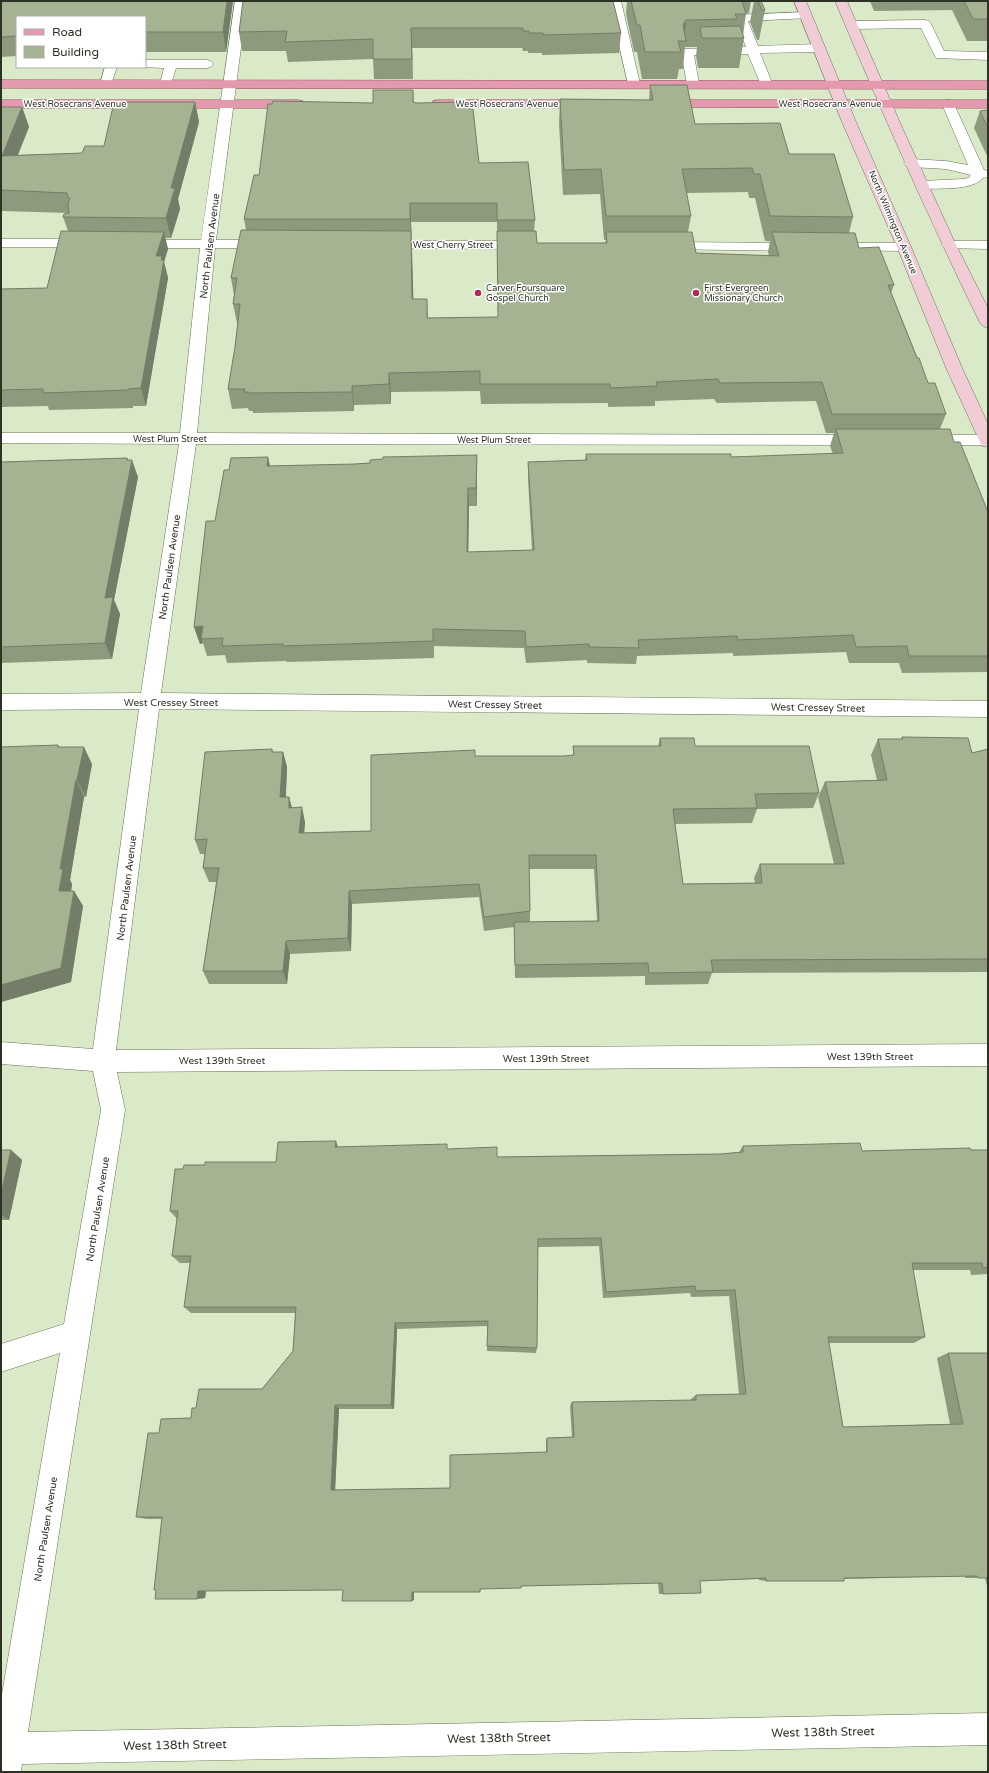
<svg xmlns="http://www.w3.org/2000/svg" width="989" height="1773" font-family="'Varela Round',sans-serif">
<style>
.lines{fill:none;stroke-linecap:round;stroke-linejoin:round}
.service-casing{stroke:#677456;stroke-width:1}
.minor-casing{stroke:#677456;stroke-width:1}
.secondary-casing{stroke:#677456;stroke-width:1}
.primary-casing{stroke:#98495b;stroke-width:1}
.service{fill:#fff;fill-rule:evenodd}
.minor{fill:#fff;fill-rule:evenodd}
.secondary{fill:#f1ccd6;fill-rule:evenodd}
.primary{fill:#e39aae;fill-rule:evenodd}
.wall{fill:#8e9a7e;fill-rule:evenodd}
.shaded-wall{fill:#747d67}
.building{fill:#a5b393;stroke:#747d67;fill-rule:evenodd}
.poi-dot{fill:#b52759;stroke:#fff;stroke-width:1.5}
.labels{text-anchor:middle;stroke-width:3;stroke-linejoin:round;paint-order:stroke}
.far-street-label{font-size:9px;fill:#2d3225;stroke:#fff}
.far-poi-label{font-size:9px;fill:#2d3225;stroke:#fff;text-anchor:start}
.street-label{font-size:10px;fill:#2d3225;stroke:#fff}
.near-street-label{font-size:12px;fill:#2d3225;stroke:#fff}
</style>
<rect width="100%" height="100%" fill="#dae9c8"/>
<g class="lines">
<defs>
<g id="service">
<polygon points="609,1 621,1 640,84 638,87 630,87 628,84"/>
<polygon points="806,12 810,14 812,16 810,18 748,21 758,46 819,44 823,45 825,48 823,51 819,52 760,53 773,85 771,88 763,88 761,85 748,54 694,55 699,84 697,87 689,87 687,84 681,52 683,49 746,47 735,18 737,15"/>
<polygon points="925,20 929,21 931,24 944,51 988,52 988,60 936,58 921,28 852,29 848,28 846,25 848,22 852,21"/>
<polygon points="145,60 207,60 211,61 213,64 211,67 207,68 176,68 170,87 162,87 160,84 164,68 142,67 145,67"/>
<polygon points="105,67 117,67 110,87 102,87 100,84"/>
<path d="M948,100L953,101L954,104L984,170L988,171V177L983,178C972,191 939,188 922,189L917,188L915,185L917,182L922,181L963,179L968,178L971,175L946,169L911,167L906,166L904,163L906,160L911,159L946,161L968,165L942,104L943,101Z"/>
</g>
<g id="minor">
<polygon points="235,1 247,1 216,240 268,240 273,241 275,244 273,247 268,248 215,248 197,433 862,435 868,436 870,440 868,444 862,445 196,444 161,693 988,701 988,717 159,709 116,1050 988,1044 988,1066 117,1072 125,1110 28,1732 988,1713 988,1745 22,1764 21,1772 1,1772 1,1700 60,1353 1,1372 1,1344 64,1324 101,1110 93,1071 1,1064 1,1042 93,1049 139,709 1,710 1,694 141,693 179,444 1,443 1,433 180,433 200,248 136,248 131,247 129,244 131,241 136,240 201,240"/>
<polygon points="1,239 88,239 93,240 95,243 93,246 88,247 1,247"/>
<polygon points="382,241 528,241 533,242 535,245 533,248 528,249 377,248 375,245 377,242"/>
<polygon points="949,241 988,241 988,249 944,248 942,245 944,242"/>
<polygon points="664,242 798,243 803,244 805,247 803,250 798,251 659,249 657,246 659,243"/>
<polygon points="830,243 904,243 909,244 911,247 909,250 904,251 825,250 823,247 825,244"/>
<polygon points="924,435 988,435 988,445 924,445 918,444 916,440 918,436"/>
</g>
<g id="secondary">
<polygon points="794,1 806,1 856,122 911,247 963,370 988,424 988,447 982,446 980,442 947,370 897,247 842,122"/>
<path d="M835,1H847L901,125L956,245L988,308V328L983,326L980,323C928,217 881,110 835,1Z"/>
</g>
<g id="primary">
<polygon points="1,80 988,81 988,89 1,88"/>
<polygon points="1,100 298,100 303,101 304,104 303,107 298,108 1,108"/>
<polygon points="438,100 590,100 595,101 596,104 595,107 590,108 433,107 432,104 433,101"/>
<polygon points="660,100 988,100 988,108 655,107 654,104 655,101"/>
</g>
</defs>
<use href="#service" class="service-casing"/>
<use href="#minor" class="minor-casing"/>
<use href="#secondary" class="secondary-casing"/>
<use href="#primary" class="primary-casing"/>
<use href="#service" class="service"/>
<use href="#minor" class="minor"/>
<use href="#secondary" class="secondary"/>
<use href="#primary" class="primary"/>
</g>
<g class="wall">
<polygon points="1,1 233,1 226,52 145,52 145,17 17,17 17,56 1,57"/>
<polygon points="243,1 621,33 619,53 542,55 542,53 528,53 528,51 523,51 522,48 412,48 413,79 374,79 373,59 288,62 286,51 242,51 239,32"/>
<polygon points="627,1 751,1 749,13 746,13 743,36 744,38 739,68 698,68 696,56 697,47 685,47 683,69 679,69 677,79 642,79 637,52 634,52 626,14"/>
<polygon points="754,1 761,1 765,10 759,40 757,40 750,22"/>
<polygon points="870,1 988,1 988,41 967,41 952,10 874,11"/>
<path d="M650,85L695,124L789,154L853,217L849,233L859,248L894,285L891,293L928,383L946,414L940,429L954,442L988,512V672L902,673L899,663H849L846,652L733,656V653L637,656L636,664L587,663V660L526,663L524,648L434,646V658L287,662L286,661L227,663L225,655L207,656L203,643L200,644L194,627L215,521L229,470L270,466L355,464L477,455V506H469L468,552L532,550L528,479V462L585,460L586,454L731,457L833,454L830,446L834,433H826L816,401L717,403L714,399L655,401V406L608,407V403L481,404L480,391L391,392V404L354,405V411L253,413V411H249L248,408L232,409L228,389L235,347L238,323H237L233,304L234,295L231,278L246,230L244,219L259,175L373,103L413,90L414,102L416,103H463L469,109L479,163L535,220L534,231L537,243H605L606,240H604L600,194L563,195L559,124L560,99L649,100ZM748,192L749,198H755L765,241H770L768,252L769,256L696,253L688,232L691,216L686,193ZM411,222H497L498,317L428,318L427,299H413Z"/>
<polygon points="195,102 199,122 178,199 180,209 171,238 165,238 168,249 164,262 168,278 146,406 133,406 133,408 49,410 48,406 1,407 1,289 47,288 68,231 63,217 69,213 1,211 1,107 22,107 29,127 18,155 82,153 104,146"/>
<polygon points="988,110 988,158 974,128 980,111"/>
<polygon points="127,458 138,477 114,600 120,614 112,659 1,663 1,462"/>
<path d="M902,737L972,753L988,749V972L712,973L708,984L645,985V976L515,978L514,927L484,931L479,897L352,904L351,951L290,954L287,984H209L203,971L216,882H209L203,868L205,854H200L195,840L272,749L273,752H283L287,767L286,797H289L292,808L305,822L304,833L371,831L475,756H564L573,755V746H658L660,738L695,746L819,793L813,808L757,809L752,823L675,824L683,884L755,883L754,878L760,864H834L818,797L825,782L877,780L871,755L878,739H901ZM529,869H594L597,921L530,922V911Z"/>
<polygon points="58,745 59,747 92,764 86,797 84,797 70,880 72,884 71,891 74,891 83,906 71,982 1,1002 1,747"/>
<path d="M743,1146L862,1151L988,1150V1274L971,1275L970,1270H913L925,1337L914,1343H829L843,1427L950,1424L937,1358L948,1353H988V1586H987L985,1578H965V1576L766,1581L759,1580L758,1579L700,1581L663,1594H659L658,1583L521,1586L481,1589L480,1592H414V1600L343,1590L206,1591L205,1598L197,1599L156,1590L162,1519H146L136,1517L159,1433L191,1418L196,1408L262,1389L293,1351L295,1313H191L184,1307L190,1263H180L172,1256L177,1219L170,1211L183,1169L205,1165L276,1162L338,1147L447,1149L497,1157L721,1154L739,1152ZM599,1246L603,1298L690,1293L691,1297L729,1296L739,1394L696,1395L691,1399V1400L572,1402L570,1406L572,1437L547,1438L546,1441V1452L450,1488L335,1490L339,1409H394L397,1329L487,1326V1351L536,1353L537,1348L538,1247Z"/>
<polygon points="1,1150 11,1150 22,1160 9,1220 1,1220"/>
</g>
<g class="shaded-wall">
<polygon points="227,1 233,1 226,52 223,32"/>
<polygon points="686,20 684,41 683,25"/>
<polygon points="411,28 412,48 413,79 412,59"/>
<polygon points="195,102 199,122 178,199 180,209 171,238 166,218 171,188"/>
<polygon points="22,107 29,127 9,176 2,156"/>
<polygon points="410,203 411,222 412,239 410,219"/>
<polygon points="411,231 412,250 414,319 412,299"/>
<polygon points="164,232 168,249 164,262 168,278 146,406 141,388 156,256"/>
<polygon points="389,373 391,392 391,404 389,384"/>
<polygon points="352,386 354,405 354,411 352,392"/>
<polygon points="477,455 477,506 476,488"/>
<polygon points="268,457 272,475 267,466"/>
<polygon points="127,458 131,468 132,460 138,477 114,600 120,614 112,659 105,643 105,598"/>
<polygon points="468,488 469,506 468,569 467,552"/>
<polygon points="203,626 201,639 203,643 200,644 194,627"/>
<polygon points="84,747 92,764 86,797 77,780"/>
<polygon points="283,752 287,767 285,812 280,797"/>
<polygon points="76,780 84,797 70,880 72,884 69,906 59,891 60,869"/>
<polygon points="289,797 293,812 289,808"/>
<polygon points="302,807 305,822 303,848 299,833"/>
<polygon points="74,891 83,906 71,982 1,1002 1,985"/>
<polygon points="349,891 352,904 351,951 348,938"/>
<polygon points="286,941 290,954 287,984 283,971"/>
<polygon points="336,1141 339,1150 335,1147"/>
<polygon points="11,1150 22,1160 9,1220 1,1215 1,1194"/>
<polygon points="395,1323 397,1329 394,1409 391,1405"/>
<polygon points="335,1405 339,1409 335,1492 331,1490"/>
<polygon points="198,1591 206,1591 205,1598 197,1599"/>
<polygon points="414,1591 414,1600 412,1601 412,1592"/>
</g>
<g class="building">
<polygon points="1,1 227,1 223,32 145,32 145,17 17,17 17,36 1,37"/>
<polygon points="243,1 613,1 621,33 543,35 543,33 529,33 529,31 523,31 523,28 411,28 412,59 373,59 373,39 285,42 287,31 239,32"/>
<polygon points="631,1 742,1 746,14 735,14 737,19 686,20 683,25 686,41 678,41 681,52 645,52 640,25 637,25"/>
<polygon points="758,1 761,1 765,10 762,10"/>
<polygon points="964,1 988,1 988,19 973,19"/>
<polygon points="740,26 744,38 702,38 700,27"/>
<polygon points="650,85 687,85 695,124 780,123 789,154 834,154 853,217 770,216 760,174 754,174 752,168 682,169 691,216 606,216 601,169 564,170 560,99 653,100"/>
<polygon points="373,90 413,90 413,102 416,103 462,102 463,103 469,103 469,109 473,109 479,163 528,162 535,220 497,220 497,203 410,203 410,219 244,219 254,175 259,175 268,104 272,104 273,101 373,103"/>
<polygon points="114,102 195,102 171,188 175,188 166,218 63,217 64,214 69,213 68,204 70,198 68,198 67,193 1,190 1,107 22,107 2,156 82,153 85,146 104,146"/>
<polygon points="988,110 988,128 980,111"/>
<polygon points="241,230 411,231 412,299 427,299 427,318 498,317 497,231 536,231 537,243 607,243 606,232 692,232 696,253 779,256 772,232 855,233 859,248 879,247 894,285 888,285 917,358 919,358 928,383 935,383 946,414 832,414 822,382 720,383 718,379 656,382 657,386 610,388 610,384 480,384 480,371 389,373 389,384 352,386 352,392 249,393 249,392 244,392 245,389 228,389 235,347 240,304 233,304 237,278 231,278"/>
<polygon points="61,231 164,232 156,256 162,256 161,260 164,260 141,388 128,389 128,390 43,393 43,389 1,390 1,289 47,288"/>
<polygon points="836,429 950,429 954,442 960,442 988,512 988,656 909,656 907,646 856,647 853,635 738,640 737,636 638,640 639,648 589,647 589,644 526,647 525,631 433,629 433,641 283,646 283,644 222,646 223,638 201,639 203,626 194,627 206,521 215,521 224,470 229,470 231,458 268,457 267,466 355,464 370,463 370,460 383,459 383,457 477,455 476,488 468,488 467,552 534,550 528,462 587,460 586,454 731,454 731,457 843,453"/>
<polygon points="127,458 127,460 132,460 105,598 113,597 105,643 1,647 1,462"/>
<polygon points="902,737 968,738 972,753 988,749 988,959 711,960 713,972 649,973 648,963 515,965 514,922 599,921 596,855 529,855 530,911 484,917 479,884 349,891 348,938 286,941 283,971 203,971 219,868 203,868 207,839 195,840 205,752 272,749 272,752 283,752 280,797 289,797 289,808 302,807 299,833 371,831 371,755 475,750 475,756 564,756 574,755 573,746 661,746 660,738 694,738 695,746 809,746 819,793 755,794 757,808 673,809 683,884 762,883 760,864 844,864 825,782 887,780 878,739 903,739"/>
<polygon points="58,745 58,747 84,747 77,780 76,780 60,869 63,869 59,891 74,891 61,968 1,985 1,747"/>
<path d="M336,1141L335,1147L447,1144V1149L497,1147V1157L721,1154L743,1152V1146L860,1143L862,1151L970,1148L971,1150H988V1267L983,1268L982,1263H912L925,1337H828L843,1427L963,1424L948,1353H988V1578H978L977,1576L844,1578V1581H766V1578L700,1581L701,1593L663,1594L662,1583L521,1586V1588L480,1589V1592H412V1601H342L343,1590L198,1591L197,1599H155L156,1590H154L162,1517H136L148,1433H159L161,1419L191,1418L192,1408H196L199,1389H262L293,1351L296,1307H184L191,1256H172L178,1211H170L175,1169H183L184,1165H205V1162H276L278,1142ZM601,1238L606,1292L695,1286L696,1291L735,1290L746,1394L696,1395V1400L572,1402L574,1437L547,1438V1452L450,1455V1488L331,1490L335,1405H391L395,1323L488,1321L487,1346L537,1348L538,1239Z"/>
<polygon points="1,1150 11,1150 1,1194"/>
</g>
<g class="poi-dot">
<circle cx="478" cy="293" r="4"/>
<circle cx="696" cy="293" r="4"/>
</g>
<g class="labels">
<g class="far-street-label">
<text x="75" y="107">West Rosecrans Avenue</text>
<text x="507" y="107">West Rosecrans Avenue</text>
<text x="830" y="107">West Rosecrans Avenue</text>
<text transform="translate(893 222) rotate(67)" y="3">North Wilmington Avenue</text>
<text x="453" y="248">West Cherry Street</text>
<text x="170" y="442">West Plum Street</text>
<text x="494" y="443">West Plum Street</text>
</g>
<g class="far-poi-label">
<text x="486" y="291">Carver Foursquare<tspan x="486" dy="10">Gospel Church</tspan></text>
<text x="704" y="291">First Evergreen<tspan x="704" dy="10">Missionary Church</tspan></text>
</g>
<g class="street-label">
<text transform="translate(209 246) rotate(-83)" y="4">North Paulsen Avenue</text>
<text transform="translate(169 567) rotate(-82)" y="4">North Paulsen Avenue</text>
<text x="171" y="706">West Cressey Street</text>
<text transform="translate(495 704) rotate(1)" y="4">West Cressey Street</text>
<text transform="translate(818 707) rotate(1)" y="4">West Cressey Street</text>
<text transform="translate(126 888) rotate(-83)" y="4">North Paulsen Avenue</text>
<text x="870" y="1060">West 139th Street</text>
<text x="546" y="1062">West 139th Street</text>
<text x="222" y="1064">West 139th Street</text>
<text transform="translate(97 1209) rotate(-81)" y="4">North Paulsen Avenue</text>
<text transform="translate(45 1529) rotate(-81)" y="4">North Paulsen Avenue</text>
</g>
<g class="near-street-label">
<text transform="translate(823 1732) rotate(-1)" y="4">West 138th Street</text>
<text transform="translate(499 1738) rotate(-1)" y="4">West 138th Street</text>
<text transform="translate(175 1745) rotate(-1)" y="4">West 138th Street</text>
</g>
</g>
<rect width="989" height="1773" fill="none" stroke="#2d3225" stroke-width="4"/>
<rect x="16" y="16" width="130" height="52" fill="#ffffff" stroke="#abada8"/>
<rect x="24" y="29" width="20" height="6" fill="#e39aae" stroke="#abada8"/>
<text x="52" y="36" font-size="12" fill="#2d3225">Road</text>
<rect x="24" y="46" width="20" height="12" fill="#a5b393" stroke="#abada8"/>
<text x="52" y="56" font-size="12" fill="#2d3225">Building</text>
</svg>
